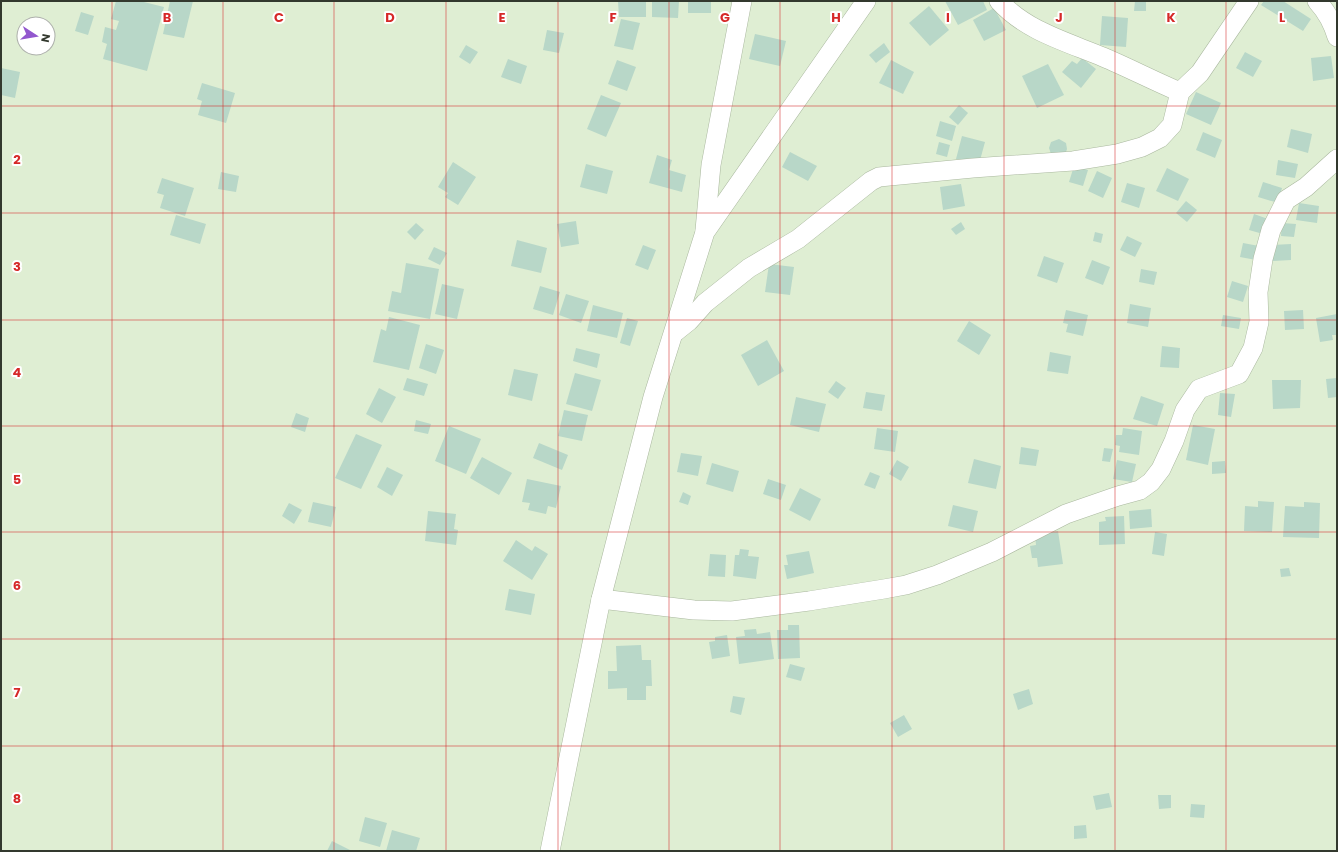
<svg xmlns="http://www.w3.org/2000/svg" width="1338" height="852" font-family="Poppins,sans-serif">
<style>
.building{fill:#b8d7c8}
.lines{fill:none;stroke-linecap:round;stroke-linejoin:round}
.street-casing{stroke:#aab89f;stroke-width:20}
.street{stroke:#fff;stroke-width:19}
.grid{fill:none;stroke:#d62828;stroke-width:1;stroke-opacity:0.55}
.grid-label{font-size:13px;text-anchor:middle;font-weight:bold;fill:#d62828;stroke:#fff;stroke-width:4;stroke-linejoin:round;paint-order:stroke}
</style>
<rect width="100%" height="100%" fill="#dfeed3"/>
<g class="building">
<polygon points="116,1 140,1 164,7 147,71 103,59 107,44 102,42 105,27 116,30 119,21 111,19"/>
<polygon points="170,1 193,1 184,38 163,34"/>
<polygon points="618,1 646,1 646,17 619,17"/>
<polygon points="652,1 679,1 678,18 652,17"/>
<rect x="688" y="1" width="23" height="12"/>
<polygon points="945,1 983,1 987,10 958,25"/>
<polygon points="1135,1 1146,1 1146,11 1134,11"/>
<polygon points="1264,1 1283,1 1311,19 1303,31 1261,5"/>
<polygon points="929,6 949,30 930,46 909,23"/>
<polygon points="994,8 1006,30 984,41 973,20"/>
<polygon points="81,12 94,16 88,35 75,31"/>
<polygon points="1102,16 1128,18 1126,47 1100,45"/>
<polygon points="621,19 640,23 633,50 614,46"/>
<polygon points="547,30 564,33 559,53 543,50"/>
<polygon points="755,34 786,41 780,66 749,59"/>
<polygon points="884,43 890,52 876,63 869,55"/>
<polygon points="466,45 478,52 470,64 459,57"/>
<polygon points="1245,52 1262,61 1253,77 1236,68"/>
<polygon points="1331,56 1334,78 1313,81 1311,58"/>
<polygon points="1082,58 1096,69 1081,88 1062,72 1072,61 1077,64"/>
<polygon points="508,59 527,66 521,84 501,77"/>
<polygon points="617,60 636,67 627,91 608,84"/>
<polygon points="891,60 914,72 903,94 879,83"/>
<polygon points="1048,64 1064,95 1037,108 1022,76"/>
<polygon points="1,68 20,72 15,98 1,95"/>
<polygon points="202,83 235,93 226,123 198,115 202,101 197,99"/>
<polygon points="1196,92 1221,103 1211,125 1186,114"/>
<polygon points="601,95 621,103 606,137 587,129"/>
<polygon points="959,105 968,113 958,125 949,117"/>
<polygon points="940,121 956,126 952,141 936,136"/>
<polygon points="1291,129 1312,134 1308,153 1287,147"/>
<polygon points="1203,132 1222,140 1215,158 1196,150"/>
<polygon points="962,136 985,142 979,164 956,159"/>
<polygon points="1059,139 1066,143 1067,149 1066,152 1051,154 1049,148 1051,142"/>
<polygon points="939,142 950,145 947,157 936,154"/>
<polygon points="790,152 817,166 808,181 782,167"/>
<polygon points="657,155 672,160 669,170 686,175 682,192 649,183"/>
<polygon points="1278,160 1298,164 1295,178 1276,175"/>
<polygon points="453,162 476,177 458,205 445,197 448,193 438,187"/>
<polygon points="586,164 613,171 607,194 580,187"/>
<polygon points="1074,166 1088,170 1083,186 1069,182"/>
<polygon points="1167,168 1189,179 1178,201 1156,191"/>
<polygon points="1097,171 1112,178 1103,198 1088,191"/>
<polygon points="221,172 239,176 236,192 218,189"/>
<polygon points="162,178 194,188 185,216 160,208 164,195 157,193"/>
<polygon points="1263,182 1282,188 1278,203 1258,197"/>
<polygon points="1127,183 1145,188 1139,208 1121,202"/>
<polygon points="961,184 965,206 943,210 940,187"/>
<polygon points="1186,201 1197,210 1187,222 1176,213"/>
<polygon points="1299,203 1319,206 1317,223 1296,220"/>
<polygon points="1254,214 1268,219 1263,234 1249,230"/>
<polygon points="176,215 206,224 200,244 170,235"/>
<polygon points="576,221 579,244 561,247 557,224"/>
<polygon points="961,222 965,229 956,235 951,229"/>
<polygon points="416,223 424,230 415,240 407,232"/>
<polygon points="1282,223 1296,224 1294,237 1281,236"/>
<polygon points="1095,232 1103,234 1101,243 1093,241"/>
<polygon points="1127,236 1142,243 1135,257 1120,250"/>
<polygon points="517,240 547,248 541,273 511,266"/>
<polygon points="1243,243 1259,246 1256,260 1240,257"/>
<polygon points="1291,244 1291,260 1273,261 1272,245"/>
<polygon points="643,245 656,250 648,270 635,265"/>
<polygon points="434,247 447,253 440,265 428,259"/>
<polygon points="1044,256 1064,263 1057,283 1037,276"/>
<polygon points="1092,260 1110,267 1103,285 1085,278"/>
<polygon points="406,263 439,269 430,319 388,311 392,291 401,293"/>
<polygon points="769,264 794,267 790,295 765,292"/>
<polygon points="1141,269 1157,272 1154,285 1139,282"/>
<polygon points="1232,281 1248,286 1243,302 1227,297"/>
<polygon points="442,284 464,289 457,319 435,314"/>
<polygon points="540,286 560,292 553,315 533,309"/>
<polygon points="566,294 589,301 581,323 559,315"/>
<polygon points="1130,304 1151,308 1148,327 1127,323"/>
<polygon points="593,305 623,313 617,338 587,331"/>
<polygon points="1066,310 1088,315 1083,336 1066,332 1068,324 1063,323"/>
<polygon points="1303,310 1304,329 1285,330 1284,311"/>
<polygon points="1337,314 1337,335 1332,335 1333,340 1320,342 1316,318"/>
<polygon points="1223,315 1241,318 1239,329 1221,326"/>
<polygon points="389,317 420,325 409,370 373,362 381,329 386,331"/>
<polygon points="627,318 638,321 630,346 620,343"/>
<polygon points="969,321 991,335 979,355 957,341"/>
<polygon points="767,340 784,371 758,386 741,355"/>
<polygon points="426,344 444,350 436,374 419,368"/>
<polygon points="1162,346 1180,348 1179,368 1160,367"/>
<polygon points="576,348 600,354 597,368 573,361"/>
<polygon points="1050,352 1071,356 1068,374 1047,371"/>
<polygon points="514,369 538,374 532,401 508,395"/>
<polygon points="575,373 601,380 592,411 566,404"/>
<polygon points="407,378 428,384 424,396 403,390"/>
<polygon points="1337,378 1337,397 1328,398 1326,379"/>
<polygon points="1272,380 1301,380 1300,408 1273,409"/>
<polygon points="836,381 846,388 838,399 828,392"/>
<polygon points="379,388 396,397 382,423 366,414"/>
<polygon points="866,392 885,395 882,411 863,408"/>
<polygon points="1220,393 1235,394 1231,417 1218,415"/>
<polygon points="1141,396 1164,404 1157,426 1133,419"/>
<polygon points="796,397 826,404 819,432 790,425"/>
<polygon points="564,410 588,415 582,441 558,436"/>
<polygon points="296,413 309,418 305,432 291,427"/>
<polygon points="416,420 431,424 428,434 414,431"/>
<polygon points="1193,425 1215,429 1208,465 1186,460"/>
<polygon points="449,426 481,439 466,474 435,461"/>
<polygon points="877,428 898,431 895,452 874,449"/>
<polygon points="1123,428 1142,431 1139,455 1119,452 1120,446 1115,445 1116,435 1122,435"/>
<polygon points="356,434 382,445 361,489 335,478"/>
<polygon points="539,443 568,455 562,470 533,458"/>
<polygon points="1021,447 1039,450 1036,466 1019,464"/>
<polygon points="1104,448 1113,449 1110,462 1102,461"/>
<polygon points="681,453 702,456 698,476 677,472"/>
<polygon points="482,457 512,473 499,495 470,478"/>
<polygon points="974,459 1001,466 996,489 968,483"/>
<polygon points="897,460 909,467 901,481 889,474"/>
<polygon points="1117,460 1136,464 1132,482 1113,479"/>
<polygon points="1225,461 1226,473 1212,474 1212,462"/>
<polygon points="712,463 739,471 733,492 706,484"/>
<polygon points="387,467 403,475 392,496 377,487"/>
<polygon points="870,472 880,476 875,489 864,485"/>
<polygon points="527,479 561,486 556,508 548,506 546,514 528,510 530,503 522,502"/>
<polygon points="768,479 786,485 781,500 763,494"/>
<polygon points="800,488 821,499 810,521 789,510"/>
<polygon points="683,492 691,496 688,505 679,502"/>
<polygon points="1258,501 1274,502 1272,532 1244,531 1245,506 1258,507"/>
<polygon points="313,502 336,507 331,527 308,522"/>
<polygon points="1304,502 1320,503 1319,538 1283,537 1285,506 1304,507"/>
<polygon points="289,503 302,510 294,524 282,516"/>
<polygon points="953,505 978,511 973,532 948,526"/>
<polygon points="1151,509 1152,527 1130,529 1129,511"/>
<polygon points="428,511 456,514 454,529 458,530 456,545 425,541"/>
<polygon points="1124,516 1125,544 1099,545 1099,522 1106,521 1105,517"/>
<polygon points="1058,531 1063,564 1038,567 1037,558 1032,558 1030,546 1036,545 1035,535"/>
<polygon points="1155,532 1167,534 1164,556 1152,554"/>
<polygon points="516,540 532,551 535,546 548,554 532,580 503,561"/>
<polygon points="740,549 749,550 748,556 759,557 756,579 733,576 735,555 739,555"/>
<polygon points="809,551 814,573 787,579 784,565 788,565 786,555"/>
<polygon points="710,554 726,555 725,577 708,576"/>
<polygon points="1289,568 1291,576 1281,577 1280,569"/>
<polygon points="509,589 535,594 531,615 505,610"/>
<polygon points="788,625 799,625 800,658 778,659 777,630 788,630"/>
<polygon points="756,629 757,634 770,632 774,659 739,664 736,637 745,636 744,630"/>
<polygon points="727,635 730,656 712,659 709,642 715,641 715,637"/>
<polygon points="641,645 642,660 651,660 652,686 646,686 646,700 627,700 627,688 608,689 608,671 617,671 616,646"/>
<polygon points="790,664 805,668 801,681 786,677"/>
<polygon points="1029,689 1033,704 1018,710 1013,694"/>
<polygon points="733,696 745,698 741,715 730,712"/>
<polygon points="904,715 912,729 898,737 890,723"/>
<polygon points="1109,793 1112,807 1096,810 1093,796"/>
<polygon points="1158,795 1171,795 1171,808 1159,809"/>
<polygon points="1191,804 1205,805 1204,818 1190,817"/>
<polygon points="365,817 387,823 380,847 359,841"/>
<polygon points="1086,825 1087,838 1074,839 1074,826"/>
<polygon points="392,830 420,838 416,851 386,851"/>
<polygon points="332,841 352,851 327,851"/>
</g>
<g class="lines">
<defs>
<g id="street">
<path d="M999,1C1026,31 1067,42 1103,57C1129,68 1154,81 1180,92"/>
<path d="M1317,1C1327,12 1333,23 1337,37"/>
<polyline points="705,230 711,165 742,1"/>
<polyline points="674,333 689,321 705,303 749,268 798,239 871,181 879,177 973,168 1073,161 1117,154 1142,147 1160,138 1172,125 1180,92 1200,73 1249,1"/>
<polyline points="601,599 694,610 732,611 809,601 884,589 906,585 937,575 992,552 1066,514 1118,496 1140,490 1151,482 1161,469 1174,441 1185,410 1199,389 1239,374 1253,348 1259,322 1258,292 1263,259 1271,230 1286,200 1306,187 1337,159"/>
<polyline points="550,851 601,599 653,397 705,232 866,1"/>
</g>
</defs>
<use href="#street" class="street-casing"/>
<use href="#street" class="street"/>
</g>
<path class="grid" d="M112,1V851M223,1V851M334,1V851M446,1V851M558,1V851M669,1V851M780,1V851M892,1V851M1004,1V851M1115,1V851M1226,1V851M1,106H1337M1,213H1337M1,320H1337M1,426H1337M1,532H1337M1,639H1337M1,746H1337"/>
<g class="grid-label">
<text x="167" y="22">B</text>
<text x="279" y="22">C</text>
<text x="390" y="22">D</text>
<text x="502" y="22">E</text>
<text x="613" y="22">F</text>
<text x="725" y="22">G</text>
<text x="836" y="22">H</text>
<text x="948" y="22">I</text>
<text x="1059" y="22">J</text>
<text x="1171" y="22">K</text>
<text x="1282" y="22">L</text>
<text x="17" y="164">2</text>
<text x="17" y="271">3</text>
<text x="17" y="377">4</text>
<text x="17" y="484">5</text>
<text x="17" y="590">6</text>
<text x="17" y="697">7</text>
<text x="17" y="803">8</text>
</g>
<rect width="1338" height="852" fill="none" stroke="#33392e" stroke-width="4"/>
<g transform="translate(36 36) rotate(102)"><circle r="19" fill="#ffffff" stroke="#adb0ab"/>
<path d="M0-3L7 15L0 10L-7 15Z" fill="#9257ce"/>
<text y="-6" font-size="11" font-weight="bold" text-anchor="middle" fill="#33392e">N</text>
</g>
</svg>
